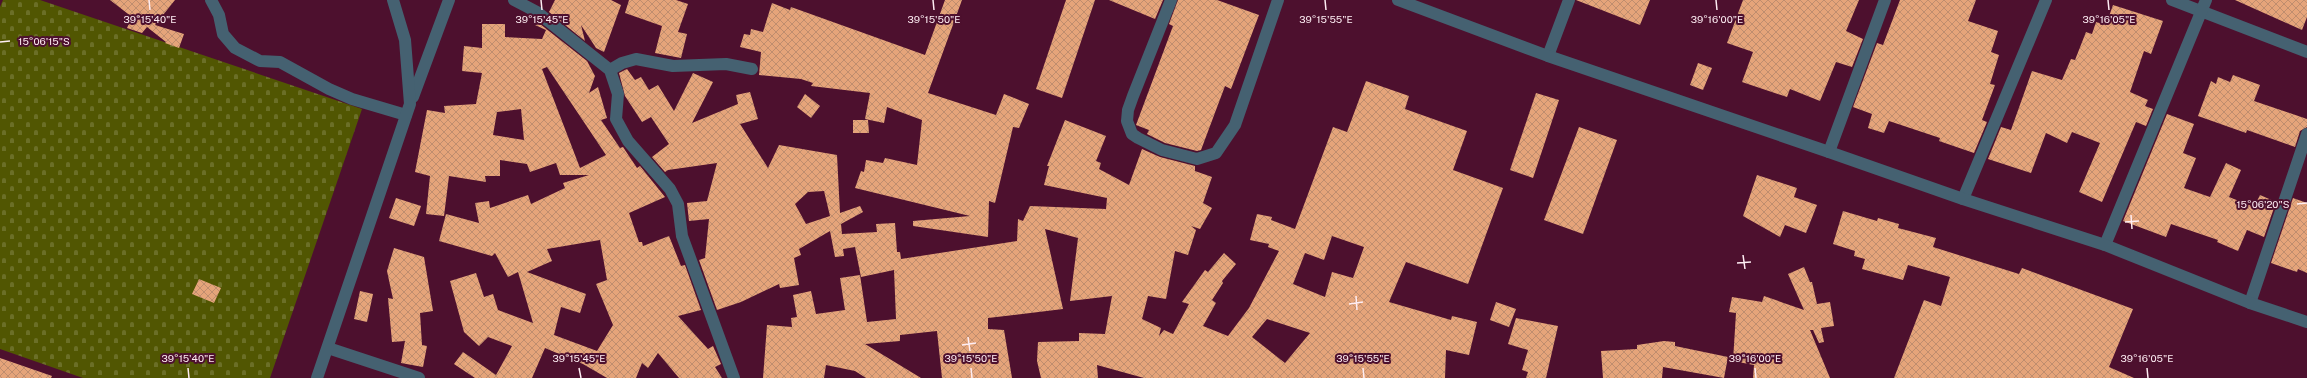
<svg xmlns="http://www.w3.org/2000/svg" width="2307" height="378" font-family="'Public Sans',sans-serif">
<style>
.cemetery{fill:url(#cemetery-stones)}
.building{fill:url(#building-cross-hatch);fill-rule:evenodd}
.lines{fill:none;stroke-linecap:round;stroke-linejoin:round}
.minor{stroke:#456171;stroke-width:12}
.tertiary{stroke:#456171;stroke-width:12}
.ticks{fill:none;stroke:#feedf3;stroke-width:1.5}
.ticks-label{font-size:10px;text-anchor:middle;fill:#feedf3;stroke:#4d102e;stroke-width:4;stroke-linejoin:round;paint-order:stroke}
</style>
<defs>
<pattern id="cemetery-stones" width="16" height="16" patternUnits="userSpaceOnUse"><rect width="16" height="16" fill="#515602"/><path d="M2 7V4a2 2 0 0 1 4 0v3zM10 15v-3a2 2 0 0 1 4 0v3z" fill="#6b6f27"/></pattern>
<pattern id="building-cross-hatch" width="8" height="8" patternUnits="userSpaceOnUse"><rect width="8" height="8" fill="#e5a47a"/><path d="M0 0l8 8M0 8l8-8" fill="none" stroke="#bf8d6e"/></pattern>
</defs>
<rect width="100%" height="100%" fill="#4d102e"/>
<polygon class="cemetery" points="3,0 40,0 362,109 270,378 83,378 0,349 0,7"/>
<g class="building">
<polygon points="110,0 175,0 155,25 184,34 179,48 165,43 166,42 147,27 142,33 127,28 132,17"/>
<polygon points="555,0 611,0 621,5 604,52 596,48 581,25 585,41 549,12"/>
<polygon points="629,0 676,0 688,4 678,32 687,34 681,58 655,53 662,26 625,13"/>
<polygon points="945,0 962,0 928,93 996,115 1004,94 1029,104 1019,128 1013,127 995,203 989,201 988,237 913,226 913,221 970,216 855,188 861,171 864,172 866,160 883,163 885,158 917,165 922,120 887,107 884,123 865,119 870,93 811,86 813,83 801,79 759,75 761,52 740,47 744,34 750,35 751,29 763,32 772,3 790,10 791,7 925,55"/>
<polygon points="1066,0 1095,0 1062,98 1036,89"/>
<polygon points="1109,0 1163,0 1155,19"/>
<polygon points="1178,0 1217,0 1259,15 1231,89 1225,86 1201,150 1197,151 1165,143 1147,134 1149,130 1136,125 1173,26 1169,24"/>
<polygon points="1576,0 1650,0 1640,25"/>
<polygon points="1743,0 1859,0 1846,31 1863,39 1852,67 1836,62 1820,101 1790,89 1787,97 1742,82 1753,52 1727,43"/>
<polygon points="1900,0 1976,0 1968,21 1998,31 1991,52 1999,55 1990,84 1995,85 1982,120 1987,122 1974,153 1939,141 1940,138 1889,121 1884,133 1868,128 1872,114 1853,107 1877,43 1883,45"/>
<polygon points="2235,0 2307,0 2307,17 2302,30"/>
<polygon points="2113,5 2163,21 2151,54 2144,51 2130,92 2148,100 2145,106 2153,109 2146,126 2136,122 2102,202 2079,192 2100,143 2072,132 2067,143 2046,133 2031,173 1988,159 2001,127 2011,130 2032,71 2062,80 2071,59 2075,60 2086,32 2092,34 2096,22 2106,25"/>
<path d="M482,24H505V37L542,39L546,30L535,25L540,24L587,61L595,76L589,93L598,87L607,118L601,120L620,148L623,147L637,168L640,166L665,197L629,213L639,242H642L643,246L669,236L681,266L685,265L701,310L678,316L708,349L713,346L721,364L715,367L722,378H679L658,353L648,368L642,363L636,378H607L583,364L545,348L532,378H475L454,364L463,352L496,375L512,346L488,337L479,346L464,332L450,281L476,273L484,297L493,294L498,310L533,323L518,272L508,277L495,253L492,256L439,241L446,214L479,223L475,203L489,201L490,208L528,195L531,204L565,188L563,183L589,175H560L556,163L530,172L527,164L500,160V176H485L486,182L449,176L444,216L426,214L430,176L415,172L427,110L445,113L444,106L476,104L482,73L462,71L464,46L482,48ZM547,67L606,155L580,168L542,69ZM521,109L524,140L493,135L497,112ZM600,240L607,280L596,284L613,325L597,351L554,335L561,307L580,313L586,294L527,272L552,261L547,249Z"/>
<polygon points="1698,63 1712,68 1703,90 1690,85"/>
<path d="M627,69L635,80L641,77L649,90L658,85L674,111L693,73L713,82L692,123L738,104L736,95L750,92L758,119L740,124L768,168L779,145L837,155L840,213L860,206L863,212L841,224L842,234L877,232L876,224L895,223L897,252H900L901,259L1017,241L1018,219L1023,221L1030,206L1106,209L1107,198L1044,185L1049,166H1047L1065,120L1106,136L1096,161L1101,163L1099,169L1129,185L1142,149L1160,157L1195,166V171L1212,177L1203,203L1212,208L1200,229L1191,226L1196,230L1188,255L1175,251L1166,299L1148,296L1142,319L1161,328L1159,336L1164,330L1173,334L1189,304L1182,302L1205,270L1208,272L1224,253L1236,264L1222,281L1223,283L1212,300L1216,303L1203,326L1228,336L1249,308L1279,251L1268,247L1269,244L1250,240L1257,214L1272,217L1271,220L1295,229L1333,127L1347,132L1366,81L1409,96L1405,109L1467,131L1453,170L1503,188L1468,284L1406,262L1389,302L1451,320L1452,316L1477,322L1469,355L1446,350L1445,378H1144L1097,365L1098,378H1041L1037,361L1038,342L1079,341V333L1105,334L1112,296L1070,301L1078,238L1045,229L1063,309L988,318V329L1004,330L1012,378H942L937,331L900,335V341L865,344L921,378H866L855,371L826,365L824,378H763L767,325L792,327L791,318L797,317L793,295L811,291L816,314L845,310L840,278L860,275L867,322L896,319L894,270L861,277L855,247L843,249L844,256L835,257L830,231L799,249L801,255L794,258L799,285L780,288L779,284L741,302L717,310L699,260L705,258L709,219L689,221L687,203L707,201L717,163L668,170L665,172L652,157L669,144L651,117L642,122L625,96L619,73ZM824,191L830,216L806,224L795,204L808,192ZM1332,236L1364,247L1353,278L1332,272L1325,297L1293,284L1305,253L1324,260ZM1267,319L1310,333L1285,363L1252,337Z"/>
<polygon points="2233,75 2260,85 2254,101 2307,119 2307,127 2300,131 2295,147 2247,130 2246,133 2198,116 2211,81 2216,84 2218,77 2230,82"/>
<polygon points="1536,93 1559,100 1533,178 1510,170"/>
<polygon points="805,94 820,106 811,118 797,107"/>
<polygon points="2167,114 2194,124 2183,153 2196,158 2184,188 2210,197 2226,163 2241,170 2229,197 2254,207 2260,195 2276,202 2264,237 2247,230 2238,251 2217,242 2218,240 2171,224 2166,237 2123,221"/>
<polygon points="853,120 868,120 869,133 853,133"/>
<polygon points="1579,127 1617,140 1583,234 1544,220"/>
<polygon points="1757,175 1797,188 1794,197 1817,205 1806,233 1785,225 1780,237 1743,216"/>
<polygon points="396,198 421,206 414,226 389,218"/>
<polygon points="2293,198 2307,203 2307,273 2298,269 2297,272 2271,263"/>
<polygon points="1843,211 1877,221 1878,218 1899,224 1898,228 1936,238 1933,247 2019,274 2022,268 2133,309 2109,367 2134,378 1894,378 1924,300 1941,306 1950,277 1908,265 1903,280 1862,269 1865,259 1854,256 1855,251 1833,244"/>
<polygon points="394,248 424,257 433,311 420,313 422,345 427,346 423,367 401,363 405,341 392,342 388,298 393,299 387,271"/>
<polygon points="1804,267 1810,282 1812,282 1817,304 1830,302 1834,326 1821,328 1824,342 1819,343 1813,330 1810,330 1830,378 1753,378 1754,365 1733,361 1736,313 1729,312 1732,297 1762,302 1764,296 1804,310 1788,274"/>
<polygon points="199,279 221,288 214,303 192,294"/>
<polygon points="360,291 373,294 367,322 354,319"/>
<polygon points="1496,302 1516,309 1509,327 1490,320"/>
<polygon points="1516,318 1558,326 1546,378 1526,378 1528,372 1522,370 1528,350 1508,344"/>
<polygon points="1664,341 1675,342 1675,346 1728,357 1724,378 1663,367 1662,378 1603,378 1601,351 1637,349 1637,345"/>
<polygon points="0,358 52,376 51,378 0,378"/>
</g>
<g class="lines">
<g class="minor">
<polyline points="211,0 219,15 223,34 235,48 260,61 280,62 329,89 352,99 406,115"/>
<polyline points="514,0 537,12 610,70 618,94 616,119 628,141 670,189 678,204 682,236 734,378"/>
<polyline points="1171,0 1133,96 1128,110 1127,121 1132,134 1138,138 1162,150 1197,159 1216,153 1235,125 1278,0"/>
<polyline points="2172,0 2307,52"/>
<polyline points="1548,56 1569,0"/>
<polyline points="610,70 622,63 636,59 673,66 726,64 752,69"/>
<polyline points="1829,152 1885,0"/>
<polyline points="1963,199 2046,0"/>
<polyline points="2105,245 2206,0"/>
<polyline points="2250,303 2307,134"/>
<polyline points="328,348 419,378"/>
</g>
<g class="tertiary">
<polyline points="1398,0 1548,56 1829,152 1963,199 2105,245 2250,303 2307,322"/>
<polyline points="413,97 449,0"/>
<polyline points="317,378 410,104 405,40 393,0"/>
</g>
</g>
<path class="ticks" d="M149,0L150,10M541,0L542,10M933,0L934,10M1325,0L1326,10M1716,0L1717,10M2108,0L2109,10M0,42L10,41M2297,204L2307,203M2131,215L2132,229M2125,222L2139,221M1743,255L1745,269M1737,263L1751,262M1356,296L1357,310M1349,304L1363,302M968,337L970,351M962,345L976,343M188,368L189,378M579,368L581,378M971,368L972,378M1363,368L1364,378M1755,368L1756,378M2147,368L2148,378"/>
<g class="ticks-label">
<text x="150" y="23">39°15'40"E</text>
<text x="542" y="23">39°15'45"E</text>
<text x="934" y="23">39°15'50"E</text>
<text x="1326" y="23">39°15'55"E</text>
<text x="1717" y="23">39°16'00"E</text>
<text x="2109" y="23">39°16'05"E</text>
<text x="44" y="45">15°06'15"S</text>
<text x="2263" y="208">15°06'20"S</text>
<text x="188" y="362">39°15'40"E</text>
<text x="579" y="362">39°15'45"E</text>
<text x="971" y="362">39°15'50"E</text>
<text x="1363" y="362">39°15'55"E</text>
<text x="1755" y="362">39°16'00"E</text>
<text x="2147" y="362">39°16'05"E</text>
</g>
</svg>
